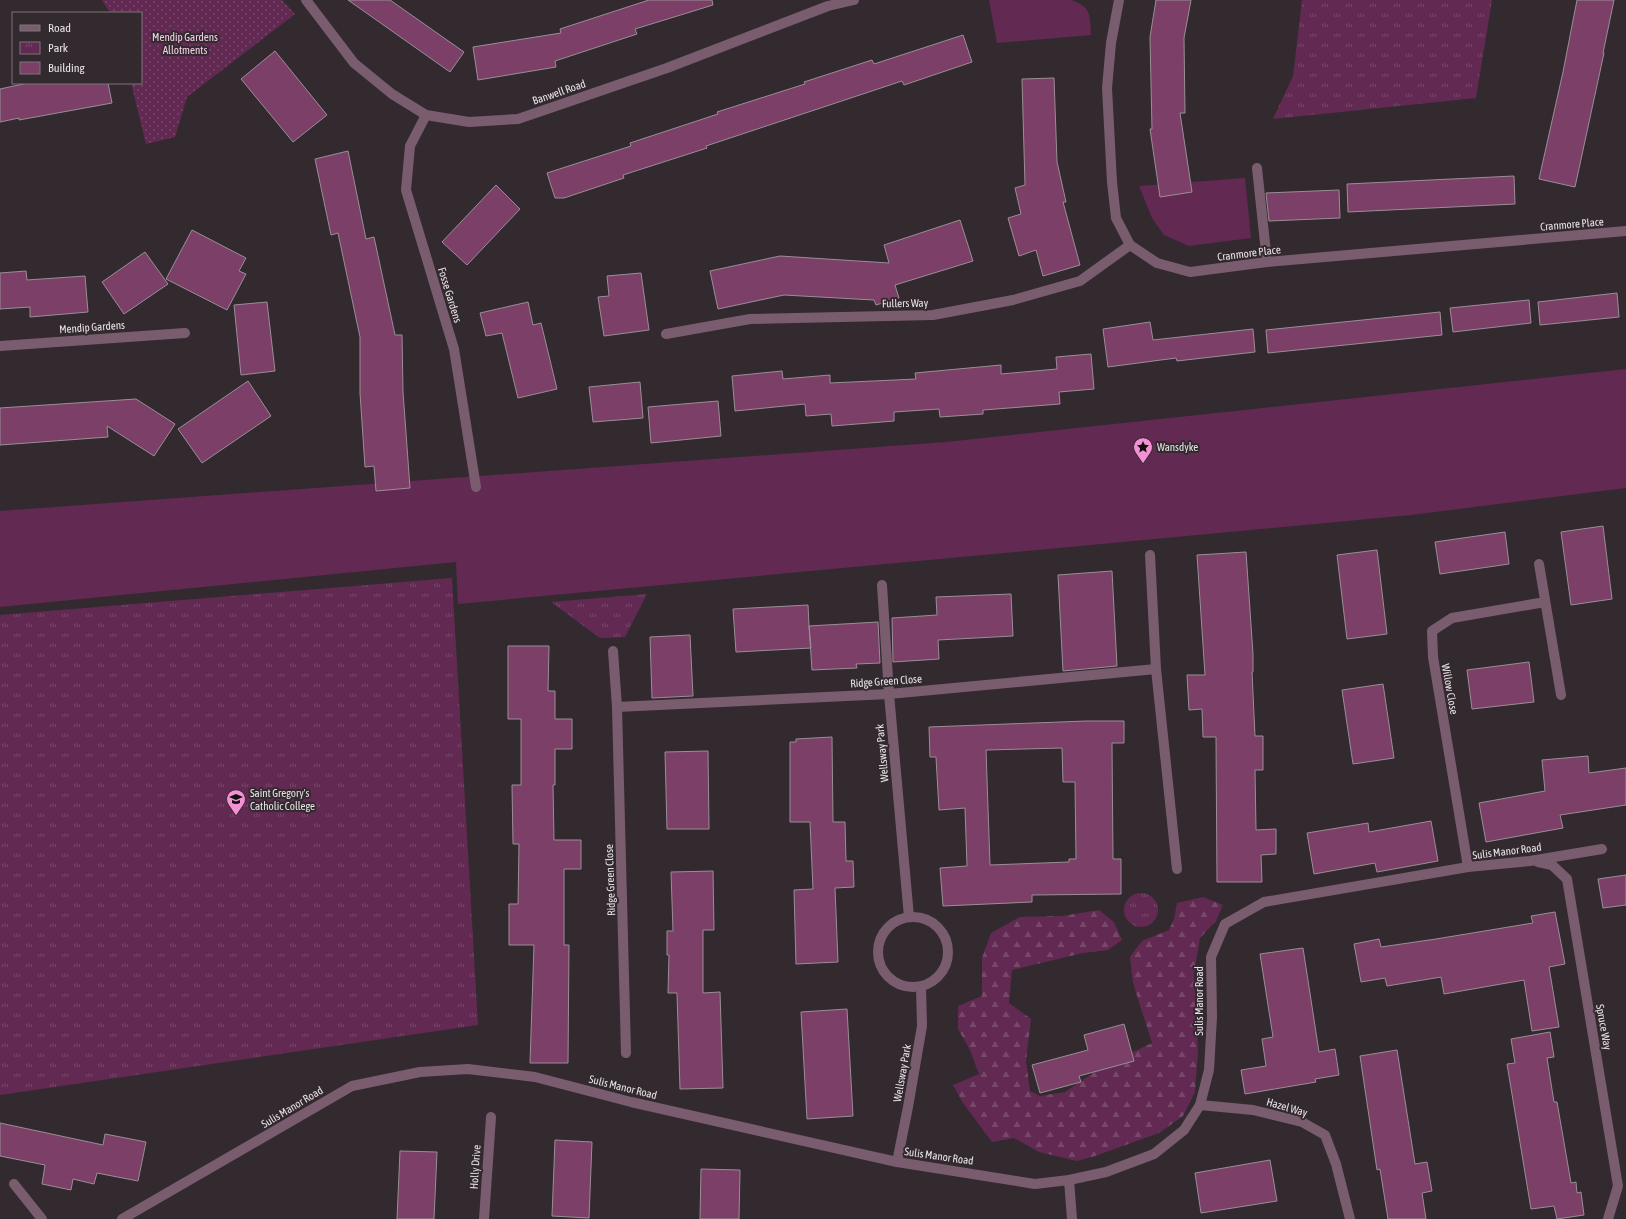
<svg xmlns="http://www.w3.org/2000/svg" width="1626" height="1219" font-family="'Asap Condensed',sans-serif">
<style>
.grass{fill:#622952}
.forest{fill:url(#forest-firs)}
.park{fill:url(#park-tufts)}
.garden{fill:url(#garden-dots)}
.building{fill:#7b3f68;stroke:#9a8e95;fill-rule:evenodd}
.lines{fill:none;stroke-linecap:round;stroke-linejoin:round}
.service{stroke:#795d6f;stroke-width:10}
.minor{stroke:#795d6f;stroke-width:10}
.labels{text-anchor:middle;stroke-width:4;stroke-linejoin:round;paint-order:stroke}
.park-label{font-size:11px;fill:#f8d2ea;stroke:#332a30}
.street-label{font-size:11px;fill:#e9e3e6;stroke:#332a30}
.poi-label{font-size:11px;fill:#e9e3e6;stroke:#332a30;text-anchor:start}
</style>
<defs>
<pattern id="forest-firs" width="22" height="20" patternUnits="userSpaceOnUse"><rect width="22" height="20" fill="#622952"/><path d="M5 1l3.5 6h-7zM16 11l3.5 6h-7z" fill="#78486b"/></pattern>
<pattern id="park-tufts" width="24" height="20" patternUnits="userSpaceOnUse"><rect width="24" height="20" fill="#622952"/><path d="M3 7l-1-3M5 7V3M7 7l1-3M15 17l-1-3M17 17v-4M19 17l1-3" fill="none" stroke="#78486b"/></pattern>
<pattern id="garden-dots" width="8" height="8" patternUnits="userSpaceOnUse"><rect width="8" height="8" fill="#622952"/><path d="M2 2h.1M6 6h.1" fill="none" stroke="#78486b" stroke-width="1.8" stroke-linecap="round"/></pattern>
</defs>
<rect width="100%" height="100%" fill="#332a30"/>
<g class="grass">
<path d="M989,0H1071C1092,7 1090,16 1091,35L997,43Z"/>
<polygon points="1245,178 1251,238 1189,246 1164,235 1152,218 1139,186"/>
<polygon points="1626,369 1626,488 1411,515 458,604 456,562 0,607 0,511 946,442"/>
</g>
<polygon class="forest" points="1203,897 1223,905 1216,921 1200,938 1194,974 1198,1052 1195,1092 1183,1116 1159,1133 1095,1156 1077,1161 1039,1152 1014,1138 992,1142 963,1103 953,1085 979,1074 970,1050 958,1029 958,1006 982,996 982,958 991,933 1020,917 1062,916 1099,910 1114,922 1122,940 1108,950 1083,953 1012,970 1009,1003 1031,1019 1026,1061 1030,1091 1040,1096 1065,1092 1102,1067 1152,1043 1133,983 1130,957 1142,941 1169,930 1174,919 1177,903"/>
<g class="park">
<polygon points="1302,0 1492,0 1476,98 1273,119 1293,76"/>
<polygon points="452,578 478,1025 0,1095 0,615"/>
<polygon points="647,594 625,637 600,638 551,602"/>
<circle cx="1141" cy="910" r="17"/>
</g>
<polygon class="garden" points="102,0 282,0 295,14 187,97 175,137 146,144 131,83 141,83 141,13 110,13"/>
<g class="building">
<polygon points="348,0 390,0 464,52 450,72"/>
<polygon points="649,0 712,0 713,5 635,29 637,34 555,61 556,67 478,80 473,47 561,33 560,29"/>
<polygon points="1156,0 1191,0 1184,38 1185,113 1180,113 1192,192 1160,197 1150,129 1152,129 1150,37"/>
<polygon points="1577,0 1614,0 1603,53 1604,53 1575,187 1539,179 1563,72"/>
<polygon points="963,35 972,62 904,85 902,81 706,146 707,148 623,175 624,178 564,198 555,198 547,173 631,146 630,143 718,114 717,112 805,84 804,82 872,60 874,64"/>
<polygon points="275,51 327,115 293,142 241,79"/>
<polygon points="1054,78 1057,162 1066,202 1063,202 1080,265 1043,276 1036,250 1019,256 1008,218 1021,214 1015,188 1025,185 1022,79"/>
<polygon points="28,83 108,83 112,103 19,120 19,118 0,122 0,89"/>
<polygon points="348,151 366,239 374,237 395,335 402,335 403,392 410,488 376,491 374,466 365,467 360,393 360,337 338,233 331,235 315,159"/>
<polygon points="1514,176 1515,204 1348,212 1347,184"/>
<polygon points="496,185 520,209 467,265 442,242"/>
<polygon points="1339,190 1340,218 1269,221 1266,193"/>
<polygon points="960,220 973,261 895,285 899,298 876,305 874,300 784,295 718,309 710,271 780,256 889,263 884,245"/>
<polygon points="192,230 246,258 239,271 246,274 227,310 166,279"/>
<polygon points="145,252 168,284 124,314 102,282"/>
<polygon points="26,271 27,280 85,276 88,312 30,317 30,307 0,309 0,273"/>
<polygon points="641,273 649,330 604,336 598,297 609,296 607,276"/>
<polygon points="1617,293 1619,317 1540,325 1538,302"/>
<polygon points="1529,300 1531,323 1453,332 1450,308"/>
<polygon points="267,302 275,371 241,375 234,305"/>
<polygon points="528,302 533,325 541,323 557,389 518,398 502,333 486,336 480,313"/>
<polygon points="1440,312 1442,335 1268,353 1266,330"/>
<polygon points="1150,322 1153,340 1253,329 1255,352 1177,361 1176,358 1108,367 1103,329"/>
<polygon points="1091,354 1094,389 1059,392 1060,404 983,410 983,414 940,417 939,409 894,412 894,421 832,426 831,414 806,416 805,404 735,411 732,376 782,371 783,379 830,375 830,383 916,379 915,373 1001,365 1001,374 1057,369 1056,357"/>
<polygon points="248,381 271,416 202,463 178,429"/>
<polygon points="640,382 643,418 593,422 589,387"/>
<polygon points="136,399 175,424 154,456 107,426 108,437 0,445 0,408"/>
<polygon points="718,401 721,436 651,443 648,407"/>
<polygon points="1603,526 1612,599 1571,605 1561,532"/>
<polygon points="1505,532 1509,564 1440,574 1435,542"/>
<polygon points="1377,550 1387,634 1347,639 1337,555"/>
<polygon points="1246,552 1253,654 1253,672 1252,672 1255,736 1263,736 1263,770 1255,770 1256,830 1276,829 1276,854 1261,855 1262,882 1217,882 1216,737 1203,737 1202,709 1189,710 1187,675 1205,675 1197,555"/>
<polygon points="1112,571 1117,666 1063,671 1058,575"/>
<polygon points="1011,594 1013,636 938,640 939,659 893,662 892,618 937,615 936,597"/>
<polygon points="808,605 809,626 878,622 880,663 856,664 857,668 812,670 809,626 811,648 736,652 733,609"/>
<polygon points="690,635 693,696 652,698 650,637"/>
<polygon points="508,646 549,646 548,691 555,691 555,719 572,719 572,749 555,749 555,785 553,785 554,840 581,840 581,869 564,869 564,945 569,945 568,1063 530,1063 534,945 509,945 509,904 518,904 519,844 513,844 512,785 521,785 521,719 508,719"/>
<polygon points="1529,662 1534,702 1472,709 1467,670"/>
<polygon points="1383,684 1394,758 1353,764 1342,690"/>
<path d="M1086,721H1124V743H1112L1113,859H1121V894L1032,895V902L943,906L940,868L967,866L965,808L939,810L936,757H930L929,727ZM1062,748L1063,782H1075L1076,859H1069V862L990,865L986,750Z"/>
<polygon points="832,737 833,822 845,822 846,861 853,861 854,887 835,888 838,962 796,964 794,890 813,889 810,822 790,822 790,742 796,742 796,739"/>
<polygon points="708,751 709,829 667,829 665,752"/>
<polygon points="1588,756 1589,773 1626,768 1626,805 1560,815 1563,828 1486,842 1479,803 1545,791 1542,760"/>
<polygon points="1431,821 1438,861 1377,872 1375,863 1314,874 1307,833 1368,823 1369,832"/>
<polygon points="713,871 714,930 703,930 703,993 720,992 723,1088 680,1089 677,993 668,993 669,955 667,955 667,931 673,931 671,872"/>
<polygon points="1626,875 1626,905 1603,908 1598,879"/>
<polygon points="1555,912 1565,964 1549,967 1559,1027 1532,1031 1524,980 1444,994 1441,977 1387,986 1385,978 1361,982 1354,944 1379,939 1381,947 1436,939 1533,923 1531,916"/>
<polygon points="1303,948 1319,1052 1335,1049 1339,1075 1315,1079 1316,1082 1245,1094 1241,1070 1266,1066 1262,1039 1273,1037 1260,954"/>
<polygon points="847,1009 853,1116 807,1119 801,1012"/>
<polygon points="1124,1024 1134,1061 1079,1076 1081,1082 1040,1093 1032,1065 1088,1050 1084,1035"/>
<polygon points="1550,1032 1554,1057 1547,1058 1554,1102 1557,1102 1571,1183 1576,1182 1577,1193 1581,1192 1584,1215 1557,1219 1554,1206 1531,1209 1507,1064 1515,1063 1511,1039"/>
<polygon points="1397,1050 1415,1164 1427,1162 1432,1191 1422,1193 1426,1219 1388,1219 1380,1169 1377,1170 1360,1056"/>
<polygon points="0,1123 103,1145 105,1134 146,1142 138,1181 97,1173 94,1184 73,1179 71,1190 42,1184 45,1165 0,1156"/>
<polygon points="555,1140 592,1142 589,1218 552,1216"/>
<polygon points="400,1151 437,1152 434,1219 397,1219"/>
<polygon points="1270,1160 1277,1201 1201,1213 1195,1173"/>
<polygon points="701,1169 740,1170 739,1219 700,1219"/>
</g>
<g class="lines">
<polyline class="service" points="1257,168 1267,262"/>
<g class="minor">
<polyline points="306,0 354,63 392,94 426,115 469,122 518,119 667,68 828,6 854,0"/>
<polyline points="1119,0 1111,43 1107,88 1112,182 1116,218 1130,245 1157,263 1190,272 1267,262 1626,231"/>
<polyline points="426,115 410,146 406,190 454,349 476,487"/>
<polyline points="666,334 750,319 933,315 1013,300 1080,281 1130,245"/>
<polyline points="0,346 185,333"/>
<polyline points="1150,555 1156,669 1177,869"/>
<polyline points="1539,564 1561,695"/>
<polyline points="882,585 889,694 909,917"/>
<polyline points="613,651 617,707 626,1053"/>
<polyline points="617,707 889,694 1156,669"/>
<polyline points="1538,862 1552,865 1567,879 1618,1186 1608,1219"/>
<polyline points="1468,867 1433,657 1432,631 1452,618 1545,602"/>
<circle cx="913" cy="952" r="35"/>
<polyline points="1200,1105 1253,1110 1302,1122 1325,1135 1336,1164 1350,1219"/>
<polyline points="897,1162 908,1107 922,1026 921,986"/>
<polyline points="1069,1180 1072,1219"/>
<polyline points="14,1184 42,1219"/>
<polyline points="122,1219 352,1086 420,1072 468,1069 535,1077 631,1102 897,1162 1035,1184 1069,1180 1106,1172 1154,1154 1184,1130 1200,1105 1209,1070 1212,1017 1211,957 1225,924 1264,902 1468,867 1530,861 1602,849"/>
<polyline points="484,1219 491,1117"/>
</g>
</g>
<defs>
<symbol id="sight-pin" viewBox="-11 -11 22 30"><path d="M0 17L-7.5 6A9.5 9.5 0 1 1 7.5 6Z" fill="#f491d4" stroke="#332a30"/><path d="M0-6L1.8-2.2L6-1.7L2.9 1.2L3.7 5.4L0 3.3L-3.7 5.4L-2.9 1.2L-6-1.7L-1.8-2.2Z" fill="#111"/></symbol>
<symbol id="school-pin" viewBox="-11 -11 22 30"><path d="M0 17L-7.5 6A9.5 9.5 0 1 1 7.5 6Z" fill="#f491d4" stroke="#332a30"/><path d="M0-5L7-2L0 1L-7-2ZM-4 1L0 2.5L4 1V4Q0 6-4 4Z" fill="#111"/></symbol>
</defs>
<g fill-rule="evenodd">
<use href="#sight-pin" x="1132" y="436" width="22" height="30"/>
<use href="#school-pin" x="225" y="788" width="22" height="30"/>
</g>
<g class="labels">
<g class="park-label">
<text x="185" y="41">Mendip Gardens<tspan x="185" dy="13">Allotments</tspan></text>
</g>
<g class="street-label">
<text transform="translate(559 92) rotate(-19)" y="4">Banwell Road</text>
<text transform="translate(1572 224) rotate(-5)" y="4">Cranmore Place</text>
<text transform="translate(1249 253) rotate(-7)" y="4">Cranmore Place</text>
<text transform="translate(450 295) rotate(73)" y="4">Fosse Gardens</text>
<text transform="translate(905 303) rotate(-1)" y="4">Fullers Way</text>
<text transform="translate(92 327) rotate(-4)" y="4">Mendip Gardens</text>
<text transform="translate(886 681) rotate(-4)" y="4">Ridge Green Close</text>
<text transform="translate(1450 689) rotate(80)" y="4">Willow Close</text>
<text transform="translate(882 753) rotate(-95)" y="4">Wellsway Park</text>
<text transform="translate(1507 851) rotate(-7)" y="4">Sulis Manor Road</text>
<text transform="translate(610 880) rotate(-92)" y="4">Ridge Green Close</text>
<text transform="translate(1199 1001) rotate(-90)" y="4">Sulis Manor Road</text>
<text transform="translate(1604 1027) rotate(80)" y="4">Spruce Way</text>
<text transform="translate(902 1073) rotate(-80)" y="4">Wellsway Park</text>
<text transform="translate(623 1087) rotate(14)" y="4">Sulis Manor Road</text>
<text transform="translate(292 1107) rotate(-31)" y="4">Sulis Manor Road</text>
<text transform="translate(1287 1107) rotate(16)" y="4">Hazel Way</text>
<text transform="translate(939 1156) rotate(8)" y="4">Sulis Manor Road</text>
<text transform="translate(475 1167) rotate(-86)" y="4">Holly Drive</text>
</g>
<g class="poi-label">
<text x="1157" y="451">Wansdyke</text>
<text x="250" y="797">Saint Gregory's<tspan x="250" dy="13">Catholic College</tspan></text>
</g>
</g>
<rect x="12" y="12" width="130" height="72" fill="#332a30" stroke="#7c7479"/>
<rect x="20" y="25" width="20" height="6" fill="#795d6f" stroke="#7c7479"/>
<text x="48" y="32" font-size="12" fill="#e9e3e6">Road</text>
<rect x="20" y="42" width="20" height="12" fill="url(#park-tufts)" stroke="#7c7479"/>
<text x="48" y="52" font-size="12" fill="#e9e3e6">Park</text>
<rect x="20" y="62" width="20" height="12" fill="#7b3f68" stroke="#7c7479"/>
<text x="48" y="72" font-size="12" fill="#e9e3e6">Building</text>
</svg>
